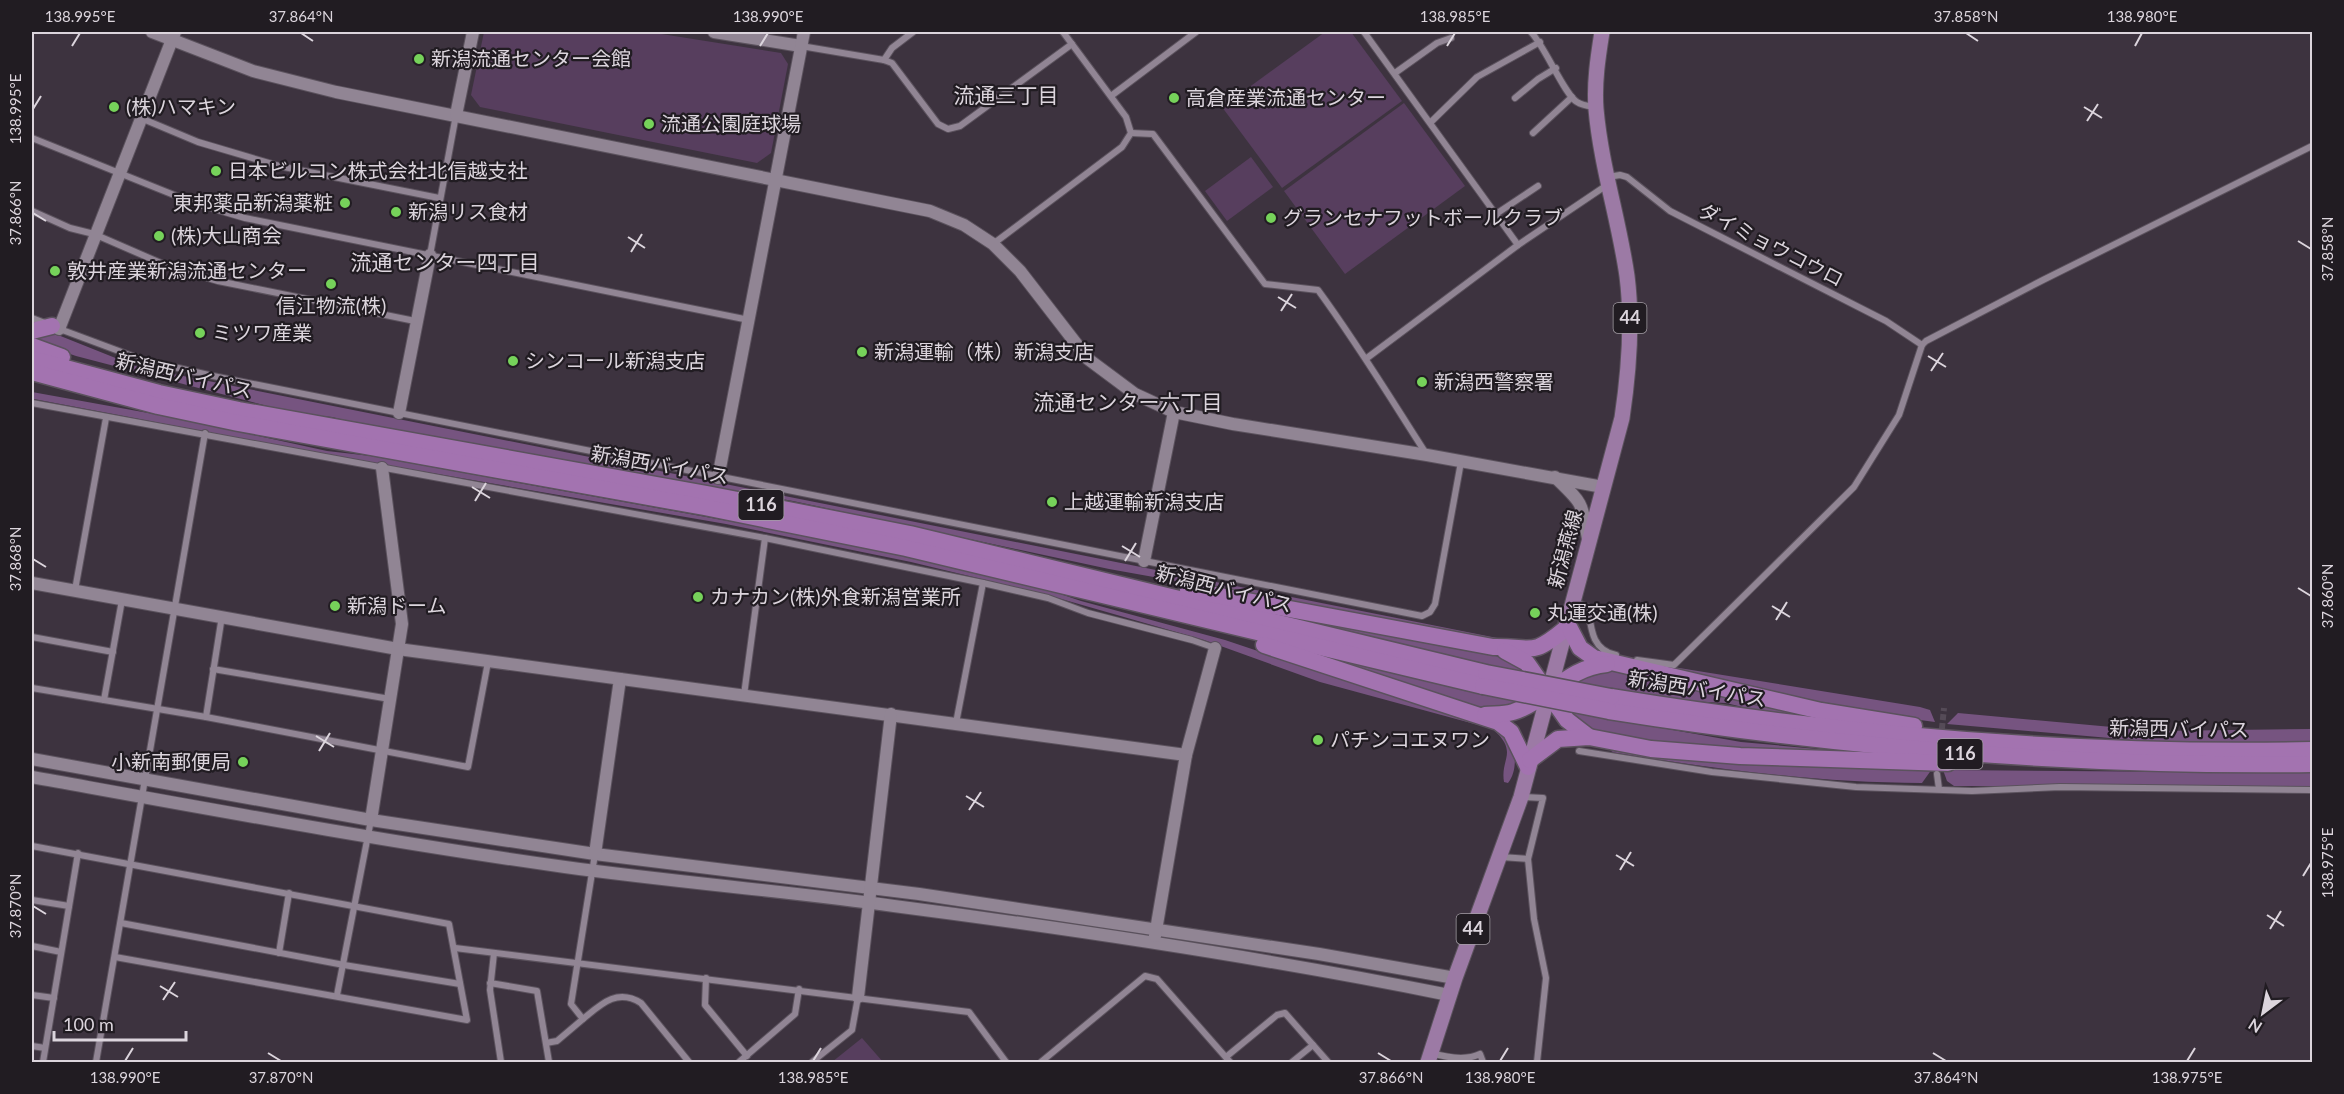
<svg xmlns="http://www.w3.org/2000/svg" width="2344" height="1094" font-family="Lato,'Noto Sans JP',sans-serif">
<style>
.green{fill:#573e5e}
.forest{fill:#765480}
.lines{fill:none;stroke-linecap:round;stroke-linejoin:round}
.street-tunnel{stroke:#554b57;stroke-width:6;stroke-dasharray:6 3;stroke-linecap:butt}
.street-casing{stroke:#5b525d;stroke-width:8}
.secondary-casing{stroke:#5b525d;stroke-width:14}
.primary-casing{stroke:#5b525d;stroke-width:17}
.highway-casing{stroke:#5b525d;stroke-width:19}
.street{stroke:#918594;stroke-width:6}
.secondary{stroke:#918594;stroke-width:12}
.primary{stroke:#9c7aa5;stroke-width:15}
.highway{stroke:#a373b0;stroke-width:16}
.highway-bridge-casing{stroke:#5b525d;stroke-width:19;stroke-linecap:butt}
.highway-bridge{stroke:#a373b0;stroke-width:16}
.ticks{fill:none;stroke:#dcd5dd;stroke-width:2}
.poi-dot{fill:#76d25a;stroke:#211c22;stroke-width:2}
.labels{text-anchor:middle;stroke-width:4.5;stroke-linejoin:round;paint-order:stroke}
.shield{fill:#211c22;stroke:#a49ea5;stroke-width:1.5}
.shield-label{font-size:18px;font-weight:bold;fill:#dcd5dd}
.poi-label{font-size:20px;fill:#dcd5dd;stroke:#211c22;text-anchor:start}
.street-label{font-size:20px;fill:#dcd5dd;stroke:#211c22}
.neighbourhood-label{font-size:21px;fill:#dcd5dd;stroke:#211c22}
.neatline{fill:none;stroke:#dcd5dd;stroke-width:2}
.ticks-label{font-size:15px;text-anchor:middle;fill:#dcd5dd}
</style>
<rect width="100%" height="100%" fill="#3d333f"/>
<g class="green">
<polygon points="484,32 649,32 781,53 788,64 771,153 757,163 480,107 471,95"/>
<polygon points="1325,32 1351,32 1402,101 1282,188 1222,107"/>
<polygon points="1404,103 1465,186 1345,274 1284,191"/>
<polygon points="1251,157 1273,187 1227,221 1205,191"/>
<polygon points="862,1038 883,1062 832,1062"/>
</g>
<g class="forest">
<polygon points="53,333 138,367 1532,645 1109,569 793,501 368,426 332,417 298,414 76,356 32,341 32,337"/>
<path d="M32,392L176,418L327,451L371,456L844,542L1028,583L1081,601L1225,640L1456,717L1496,727L1514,743C1515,756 1517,772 1508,783L1504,782C1500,758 1519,753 1493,729L1320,682L1204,640L1044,594L911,562L726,524L328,455L34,399Z"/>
<polygon points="1255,610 1511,659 1529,674 1412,649"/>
<polygon points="1298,651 1526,703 1497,713 1462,705"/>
<polygon points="1611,657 1920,707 1930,710 1935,722 1844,710"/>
<polygon points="1600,668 1624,671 1869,724 1767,713 1726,703 1687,701 1577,684 1580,674"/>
<polygon points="1565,711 1741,742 1861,753 1694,750 1590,732"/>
<polygon points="1958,713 2156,731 2312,729 2312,742 2167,743 1947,724"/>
<path d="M1613,751L1713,762L1932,769L1922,783C1818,783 1714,769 1611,752Z"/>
<polygon points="1943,770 2312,773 2312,786 1954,786 1947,781"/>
</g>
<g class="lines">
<polyline class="street-tunnel" points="1941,738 1944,708"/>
<defs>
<g id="street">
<polyline points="1364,32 1518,245"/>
<path d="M1531,32C1546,48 1564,94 1577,102C1583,106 1589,106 1596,107"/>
<polyline points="801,46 884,60 892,63 938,124 948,129 960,126 1072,44"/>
<polyline points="884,60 892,48 913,32"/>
<polyline points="1395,73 1437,43 1451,38"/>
<polyline points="1111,96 1196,32"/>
<polyline points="1515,98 1538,79 1556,68"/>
<polyline points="143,119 198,142 279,166 439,198"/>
<polyline points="1431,122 1477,77 1540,42"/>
<path d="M1131,133L1153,134L1265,284L1318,290C1357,343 1391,399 1427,455"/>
<polyline points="1533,133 1572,97"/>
<polyline points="32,138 194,203 245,218 749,320"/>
<polyline points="1608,177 1620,175 1627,177 1670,211 1886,321 1922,345"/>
<polyline points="32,211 70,228 94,234 170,267 218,281 415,321"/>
<polyline points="1496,214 1538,186"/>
<polyline points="993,244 1122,147 1131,133 1126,117 1063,32"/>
<polyline points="430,255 456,115"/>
<polyline points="32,318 45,323"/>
<polyline points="57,328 143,360 213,376 1422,616 1430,612 1435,604 1461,462"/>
<polyline points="1367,358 1518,245 1607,185"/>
<polyline points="32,403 765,538 983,583 1048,598 1088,613 1192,640 1215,648"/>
<polyline points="75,590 106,418"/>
<path d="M1573,601L1588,607C1591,627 1591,650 1616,655"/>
<polyline points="32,637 113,652"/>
<polyline points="1637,660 1674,665 1854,487 1899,415 1922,345 1926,341 2043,280 2312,146"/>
<polyline points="213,669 390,699"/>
<polyline points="32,688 206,717 468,767 488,662"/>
<polyline points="744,695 765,538"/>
<polyline points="104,700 122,600"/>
<polyline points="206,717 222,616"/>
<polyline points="956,723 983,583"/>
<polyline points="1579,751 1712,772 1856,787 1972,791 2060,787 2312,790"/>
<polyline points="1937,774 1939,789"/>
<polyline points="1522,797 1543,798 1528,859 1534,919 1546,978 1537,1062"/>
<polyline points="32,846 449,924 467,1020 115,957"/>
<path d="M595,854L571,1004L583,1019C601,1004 617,988 641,1003L689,1062"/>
<polyline points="1501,857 1528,859"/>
<polyline points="32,900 69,906"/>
<polyline points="121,923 344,965 460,984"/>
<polyline points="32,946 61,952"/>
<polyline points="455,948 969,1012 1006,1062"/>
<polyline points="279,953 289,893"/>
<polyline points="494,953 490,990 501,1062"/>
<polyline points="706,978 705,1005 747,1056"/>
<polyline points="490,983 537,991 549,1062"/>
<polyline points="32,995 54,998"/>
<polyline points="337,995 371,820"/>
<polyline points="546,1043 557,1041 583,1019"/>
<polyline points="32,1046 45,1048"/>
<path d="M1431,1053C1445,1057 1466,1061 1480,1054L1483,1062"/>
<polyline points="1226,1057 1277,1015 1285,1013 1328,1062"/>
<polyline points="43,1062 78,853"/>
<polyline points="96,1062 205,433"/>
<polyline points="739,1062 795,1014 799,989"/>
<polyline points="812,1062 852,1030 858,997"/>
<polyline points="1041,1062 1145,976 1157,979 1230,1062"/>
<polyline points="1292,1062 1313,1045"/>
</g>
<g id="secondary">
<polyline points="152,32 253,71 336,92 930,211 964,225 993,244 1020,271 1088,359 1135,394 1174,412 1233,424 1427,455 1603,487"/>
<polyline points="714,32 801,46"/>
<polyline points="456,115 473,32"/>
<polyline points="59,329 175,32"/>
<polyline points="399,413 430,255"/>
<path d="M1555,477C1583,504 1581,500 1588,539"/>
<polyline points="718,478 804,32"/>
<polyline points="1144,561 1174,412"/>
<polyline points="32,583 398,649 1186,755"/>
<polyline points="32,759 371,820 595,854 919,894 1319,954 1455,978"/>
<path d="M32,777C209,809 386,842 565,867C674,882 785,891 894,906C1080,930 1266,958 1449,995"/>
<polyline points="371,820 402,624 382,468"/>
<polyline points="595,854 620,679"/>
<polyline points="1155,936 1186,755 1215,648"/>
<polyline points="858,997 891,714"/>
</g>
<path id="primary" d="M1428,1062L1455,978L1521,797L1622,418C1629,371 1633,323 1627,276C1619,220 1601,166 1596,109C1594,83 1598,57 1602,32"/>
<g id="highway">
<polyline points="32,331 52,326"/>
<polyline points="32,346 62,357"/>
<polyline points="32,359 159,393 239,410 707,494 910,534 1486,673"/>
<polyline points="32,372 158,406 238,423 704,507 906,548 1483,686"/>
<path d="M1188,590L1493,647C1533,646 1530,658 1565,629"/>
<polyline points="1567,623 1580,648 1594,658 1821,711 1914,726"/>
<polyline points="1264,645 1498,722 1511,732 1528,767"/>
<polyline points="1505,651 1527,663 1567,720 1589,737"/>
<path d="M1611,697C1844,735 2077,755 2312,750"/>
<path d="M1609,711C1842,748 2076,767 2312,764"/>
<path d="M1485,715C1494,714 1504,715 1513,712C1550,700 1565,668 1607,664"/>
<polyline points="1530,760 1558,739 1589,737 1651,749 1740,756 1948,763"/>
</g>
</defs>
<use href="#street" class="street-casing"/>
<use href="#secondary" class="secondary-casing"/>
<use href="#primary" class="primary-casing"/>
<use href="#highway" class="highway-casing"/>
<use href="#street" class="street"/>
<use href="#secondary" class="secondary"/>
<use href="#primary" class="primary"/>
<use href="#highway" class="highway"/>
<defs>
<g id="highway-bridge">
<polyline points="1486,673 1611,697"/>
<polyline points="1483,686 1609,711"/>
</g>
</defs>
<use href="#highway-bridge" class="highway-bridge-casing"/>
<use href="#highway-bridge" class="highway-bridge"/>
</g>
<path class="ticks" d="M301,33L313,41M1966,33L1978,41M72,46L80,33M760,46L768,33M1447,46L1455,33M2135,46L2142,33M2084,107L2102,118M33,109L41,96M2087,121L2098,104M33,213L46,221M628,237L645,248M2298,241L2311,249M631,252L642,234M1278,297L1296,308M1281,311L1292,294M1928,356L1946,367M1931,371L1943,353M472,487L490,498M475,501L486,483M1122,546L1140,557M33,559L46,567M1125,561L1136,543M2298,588L2311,596M1772,606L1790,617M1776,620L1787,602M316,736L334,747M319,751L330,733M966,796L984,807M969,810L981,792M1616,855L1634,866M1620,870L1631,852M2303,876L2311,863M33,906L46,914M2267,915L2284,926M2270,929L2281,911M160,986L178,997M163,1000L175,982M268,1053L281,1061M1378,1053L1391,1061M1933,1053L1946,1061M125,1061L133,1048M813,1061L821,1048M1500,1061L1508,1048M2187,1061L2195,1048"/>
<g class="poi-dot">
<circle cx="419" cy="59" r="6"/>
<circle cx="1174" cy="98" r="6"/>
<circle cx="114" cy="107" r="6"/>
<circle cx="649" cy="124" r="6"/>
<circle cx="216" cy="171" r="6"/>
<circle cx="345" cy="203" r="6"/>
<circle cx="396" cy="212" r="6"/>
<circle cx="1271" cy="218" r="6"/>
<circle cx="159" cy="236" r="6"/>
<circle cx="55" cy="271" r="6"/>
<circle cx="331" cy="284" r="6"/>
<circle cx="200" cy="333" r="6"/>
<circle cx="862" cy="352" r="6"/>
<circle cx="513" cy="361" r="6"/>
<circle cx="1422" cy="382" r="6"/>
<circle cx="1052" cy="502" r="6"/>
<circle cx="698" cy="597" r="6"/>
<circle cx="335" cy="606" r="6"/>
<circle cx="1535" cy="613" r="6"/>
<circle cx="1318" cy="740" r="6"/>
<circle cx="243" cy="762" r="6"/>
</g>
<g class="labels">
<g class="shield">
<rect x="1613.5" y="303" width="33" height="30" rx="4.5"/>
<rect x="738.5" y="490" width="45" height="30" rx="4.5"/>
<rect x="1937.5" y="739" width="45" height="30" rx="4.5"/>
<rect x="1456.5" y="914" width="33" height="30" rx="4.5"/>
</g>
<g class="shield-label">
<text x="1630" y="324">44</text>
<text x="761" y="511">116</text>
<text x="1960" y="760">116</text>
<text x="1473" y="935">44</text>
</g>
<g class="poi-label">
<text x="431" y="66">新潟流通センター会館</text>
<text x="1186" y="105">高倉産業流通センター</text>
<text x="126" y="114">(株)ハマキン</text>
<text x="661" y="131">流通公園庭球場</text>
<text x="228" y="178">日本ビルコン株式会社北信越支社</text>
<text x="333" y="210" text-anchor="end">東邦薬品新潟薬粧</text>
<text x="408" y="219">新潟リス食材</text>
<text x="1283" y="225">グランセナフットボールクラブ</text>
<text x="171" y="243">(株)大山商会</text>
<text x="67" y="278">敦井産業新潟流通センター</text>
<text x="331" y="313" text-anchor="middle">信江物流(株)</text>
<text x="212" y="340">ミツワ産業</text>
<text x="874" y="359">新潟運輸（株）新潟支店</text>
<text x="525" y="368">シンコール新潟支店</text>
<text x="1434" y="389">新潟西警察署</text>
<text x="1064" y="509">上越運輸新潟支店</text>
<text x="710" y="604">カナカン(株)外食新潟営業所</text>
<text x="347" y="613">新潟ドーム</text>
<text x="1547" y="620">丸運交通(株)</text>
<text x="1330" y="747">パチンコエヌワン</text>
<text x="231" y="769" text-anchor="end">小新南郵便局</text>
</g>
<g class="street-label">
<text transform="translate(1771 245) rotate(27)" y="7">ダイミョウコウロ</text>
<text transform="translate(184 376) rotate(13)" y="7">新潟西バイパス</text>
<text transform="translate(660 465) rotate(10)" y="7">新潟西バイパス</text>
<text transform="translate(1565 549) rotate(-75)" y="7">新潟燕線</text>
<text transform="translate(1224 589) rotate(14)" y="7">新潟西バイパス</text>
<text transform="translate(1697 689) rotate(9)" y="7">新潟西バイパス</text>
<text transform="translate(2179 729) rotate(1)" y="7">新潟西バイパス</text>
</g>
<g class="neighbourhood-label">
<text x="1006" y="103">流通三丁目</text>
<text x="445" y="270">流通センター四丁目</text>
<text x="1128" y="410">流通センター六丁目</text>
</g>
</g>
<rect width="2344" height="1094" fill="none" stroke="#211c22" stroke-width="66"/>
<g transform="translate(2263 1013) rotate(212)" stroke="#211c22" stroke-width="4.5" paint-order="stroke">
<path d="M0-4.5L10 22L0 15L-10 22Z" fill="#dcd5dd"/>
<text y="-9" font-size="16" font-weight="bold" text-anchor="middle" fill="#dcd5dd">N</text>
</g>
<path d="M54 1031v9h132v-9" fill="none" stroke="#dcd5dd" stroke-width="3"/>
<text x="63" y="1031" font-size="18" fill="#dcd5dd" stroke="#211c22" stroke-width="4.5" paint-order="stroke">100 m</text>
<rect x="33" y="33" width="2278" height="1028" class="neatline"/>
<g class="ticks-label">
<text x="80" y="22">138.995°E</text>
<text x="301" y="22">37.864°N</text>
<text x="768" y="22">138.990°E</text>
<text x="1455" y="22">138.985°E</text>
<text x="1966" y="22">37.858°N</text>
<text x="2142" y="22">138.980°E</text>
<text transform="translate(16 109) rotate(-90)" y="5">138.995°E</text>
<text transform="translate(16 213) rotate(-90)" y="5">37.866°N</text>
<text transform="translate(2328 249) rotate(-90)" y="5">37.858°N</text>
<text transform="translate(16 559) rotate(-90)" y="5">37.868°N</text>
<text transform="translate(2328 596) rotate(-90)" y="5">37.860°N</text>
<text transform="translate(2328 863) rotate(-90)" y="5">138.975°E</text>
<text transform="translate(16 906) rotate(-90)" y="5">37.870°N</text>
<text x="125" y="1083">138.990°E</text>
<text x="281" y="1083">37.870°N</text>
<text x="813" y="1083">138.985°E</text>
<text x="1391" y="1083">37.866°N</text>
<text x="1500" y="1083">138.980°E</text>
<text x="1946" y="1083">37.864°N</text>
<text x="2187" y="1083">138.975°E</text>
</g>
</svg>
